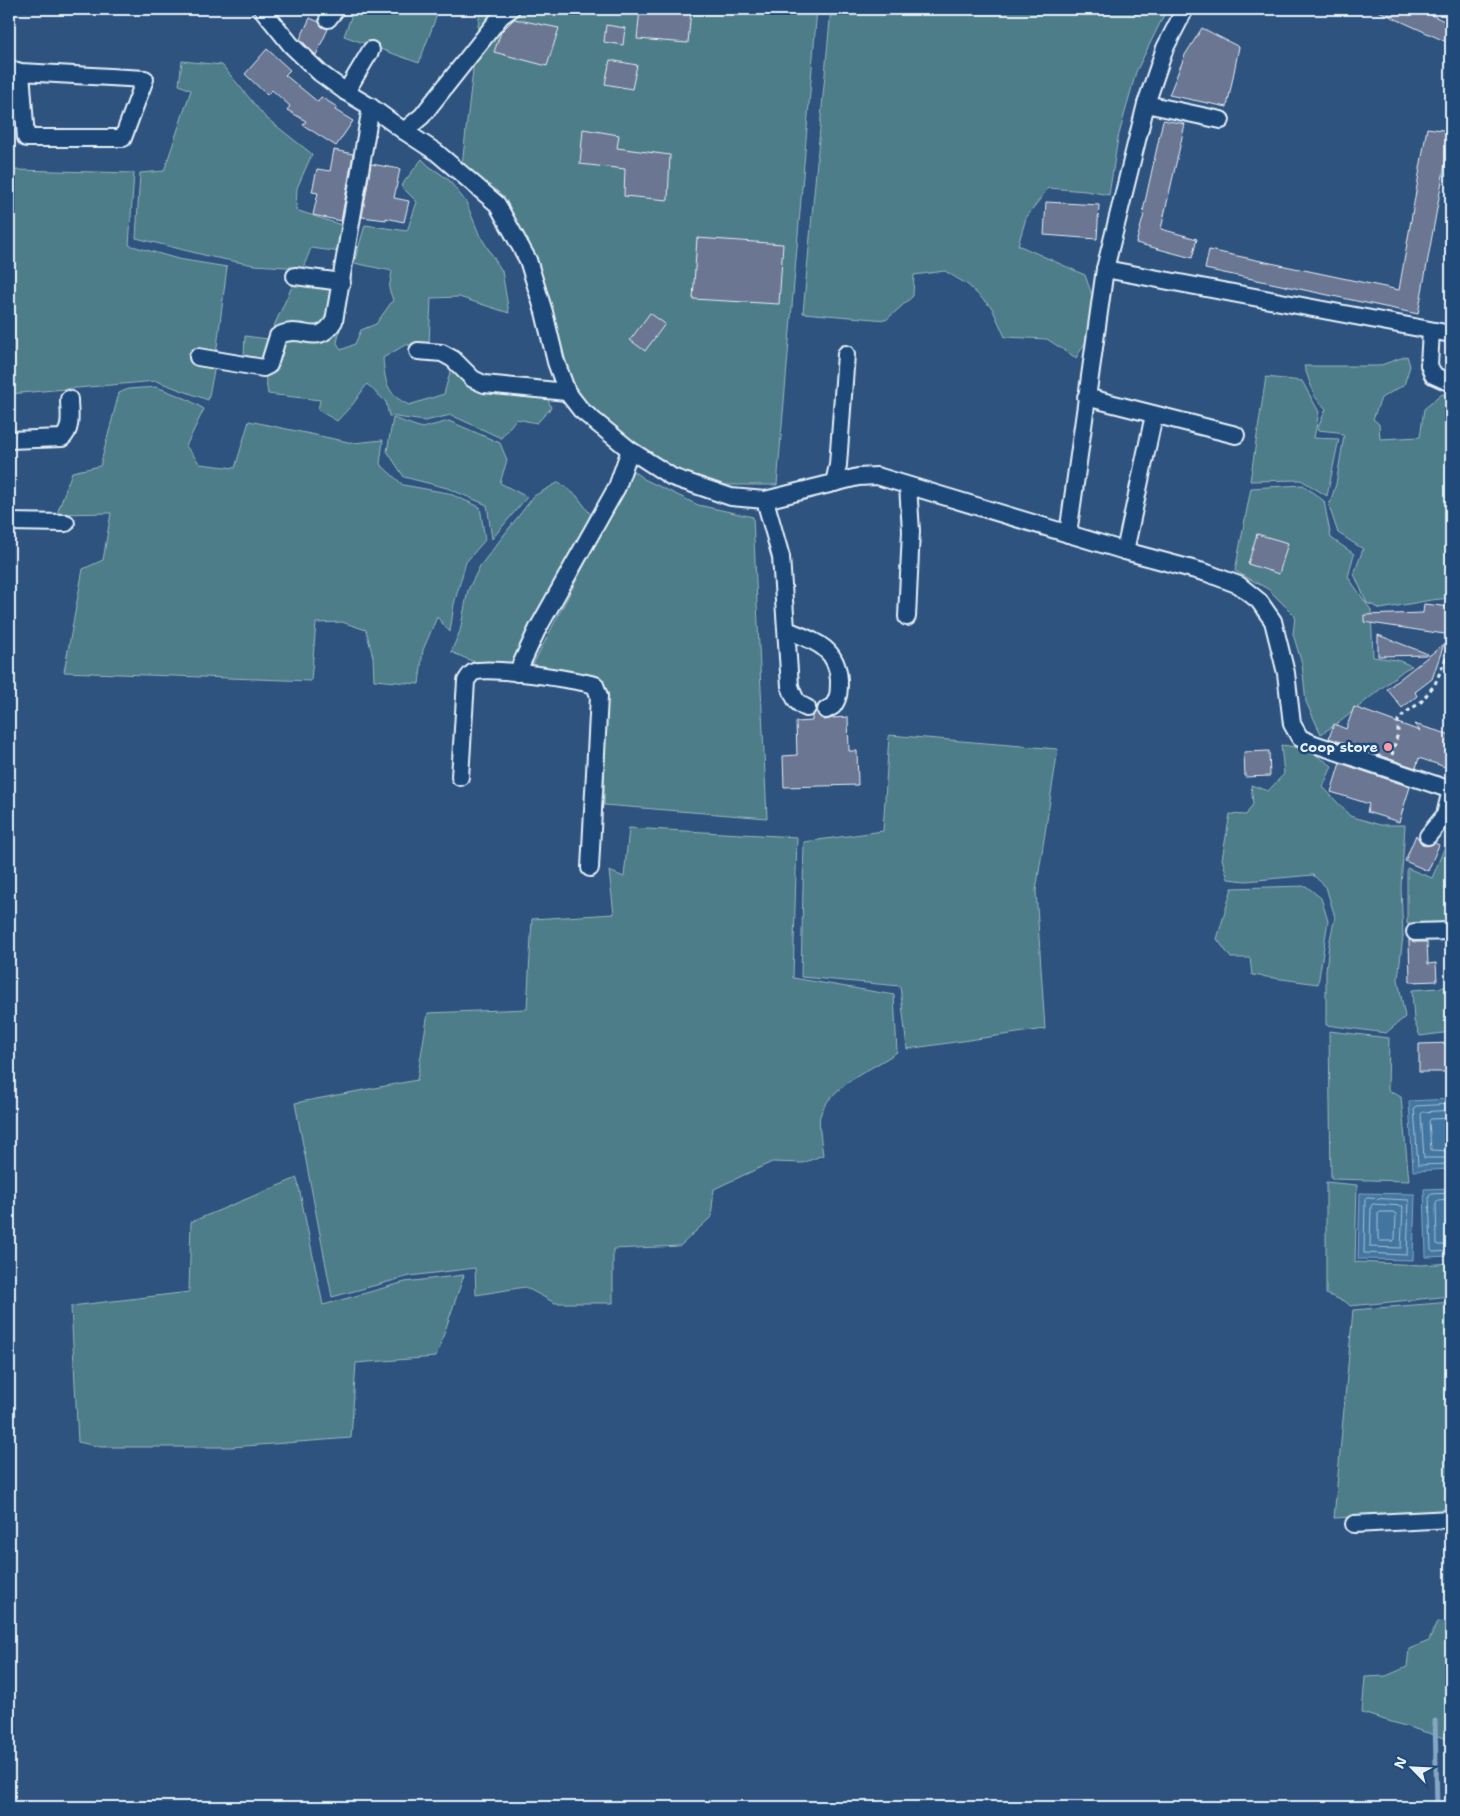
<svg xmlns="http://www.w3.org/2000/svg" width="1460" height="1816" font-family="'Shantell Sans',sans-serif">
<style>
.green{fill:#4e7d88;stroke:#9bb7c0}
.water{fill:#4376a0;stroke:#85a7c3}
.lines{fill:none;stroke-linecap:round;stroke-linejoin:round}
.shore{stroke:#a6c0d5;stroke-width:1}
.stream{stroke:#85a7c3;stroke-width:5}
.building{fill:#6b7692;stroke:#e8f1f8}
.minor-casing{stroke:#e8f1f8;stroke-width:20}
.path{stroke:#e8f1f8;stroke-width:3;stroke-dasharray:4 4;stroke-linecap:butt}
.minor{stroke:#1f4a7a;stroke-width:16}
.poi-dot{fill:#ff9aa2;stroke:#1f4a7a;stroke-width:2}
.labels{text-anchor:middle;stroke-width:5;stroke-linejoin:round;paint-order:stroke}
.poi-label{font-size:14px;font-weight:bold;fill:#e8f1f8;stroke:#1f4a7a;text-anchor:end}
</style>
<rect width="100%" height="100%" fill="#2e537f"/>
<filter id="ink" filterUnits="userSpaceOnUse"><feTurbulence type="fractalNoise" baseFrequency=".02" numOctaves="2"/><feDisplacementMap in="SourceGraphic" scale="10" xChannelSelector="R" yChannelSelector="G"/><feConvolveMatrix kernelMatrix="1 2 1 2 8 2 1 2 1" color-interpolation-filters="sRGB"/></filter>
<g filter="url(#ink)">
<g class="green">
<polygon points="354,9 439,9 419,63 344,36"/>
<polygon points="480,9 817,9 777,485 724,485 691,475 663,463 597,413 577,393 565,359 550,302 535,256 462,165"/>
<polygon points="831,9 1167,9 1136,72 1118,138 1109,195 1086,191 1048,188 1026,218 1018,245 1085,275 1092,295 1089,336 1076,358 1047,339 1005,337 992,308 968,285 945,271 914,275 913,296 886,320 803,313"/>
<polygon points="182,61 222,65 265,117 312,154 297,188 296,210 341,225 341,252 311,248 303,268 254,265 212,257 136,238 140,173 164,171 191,90 179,85"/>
<path d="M422,159L429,166L448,179L466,202L479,234L502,271L509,313L459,297L431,298L429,345H405L383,358C385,381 386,394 409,405L444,394L452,365L486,378L514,383L521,397L548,399L551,408L537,423L516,419L501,438L451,415L425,421L389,416L386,402L367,384L353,404L337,421L318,410L320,400L268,394L263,362L244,357L245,336L268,339L294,282L348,292L337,343L341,350L355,344L361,330L376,324L393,300L389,289L392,271L354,263L365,225L407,231L417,202L401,186Z"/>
<polygon points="17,170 134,173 129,245 178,259 227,267 214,371 208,400 156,381 9,394 9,171"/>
<polygon points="1407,356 1410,366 1404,385 1381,398 1373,419 1379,424 1380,439 1420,437 1424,409 1442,394 1451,395 1451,598 1431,600 1381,609 1367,603 1354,574 1363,549 1338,533 1329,506 1336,484 1344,436 1338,432 1317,430 1326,409 1315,397 1304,366 1378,366"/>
<polygon points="1266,377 1302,381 1319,412 1314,438 1339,439 1327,496 1301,480 1250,481"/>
<polygon points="157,387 187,399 204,409 186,446 200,464 235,468 249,421 353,443 383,440 380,464 403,485 448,493 480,507 485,540 466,562 454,604 450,632 437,617 423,650 419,684 374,680 373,657 366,630 342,622 316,623 311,681 64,672 83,569 103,560 111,513 57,514 72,472 100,466 119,393 128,389"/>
<polygon points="393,418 422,428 449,421 500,443 507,460 500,483 527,497 492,539 487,505 447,488 404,477 387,451"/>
<polygon points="633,471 644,479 698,505 753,517 767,818 604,805 606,687 598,676 531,668"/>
<polygon points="559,482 577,496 591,515 584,534 514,664 472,661 451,652 460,631 468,590 480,566 534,496"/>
<polygon points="1303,485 1324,501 1331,538 1354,554 1348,577 1371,610 1373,657 1397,660 1412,666 1404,670 1341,721 1321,734 1306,702 1302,664 1293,634 1295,616 1268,589 1235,571 1251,488"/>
<polygon points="889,735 1058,749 1036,891 1045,1029 907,1049 900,986 801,977 804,842 883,831"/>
<path d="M1281,745C1304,747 1314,753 1332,766L1323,787L1350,816L1380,825H1405L1401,887L1403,936L1398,979L1405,1017L1386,1033L1326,1025V970L1329,944L1335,917L1326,887L1313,875L1246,881L1228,879L1222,859L1230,814L1246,815L1253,804L1251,785L1268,791L1284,774Z"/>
<path d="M629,828L797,837L793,978L894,995L897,1052C873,1069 829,1086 820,1116C818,1124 822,1146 823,1155L803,1163L772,1162L714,1189L711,1217L680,1246L613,1249V1303H555L525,1287L476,1295L475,1268L410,1276L332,1297L295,1103L417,1080L428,1013L527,1009L532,919L614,914L609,871L624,877Z"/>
<polygon points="1451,832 1451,923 1407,924 1407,868 1432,878"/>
<polygon points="1306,886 1321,898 1328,921 1318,984 1252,975 1250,958 1231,958 1217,939 1232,888"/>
<polygon points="1451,985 1451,1032 1420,1036 1414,1021 1412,990 1439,988"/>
<polygon points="1329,1031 1389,1038 1388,1090 1401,1097 1409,1181 1331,1179"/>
<polygon points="297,1178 323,1305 405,1282 464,1275 436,1357 356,1363 351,1438 232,1447 101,1447 78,1442 71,1306 189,1292 191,1222"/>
<polygon points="1326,1182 1357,1185 1355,1262 1422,1265 1451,1263 1451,1296 1350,1306 1346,1302 1326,1294"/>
<polygon points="1451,1302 1451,1512 1334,1518 1353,1310"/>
<polygon points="1437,1622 1451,1623 1451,1740 1362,1713 1365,1677 1386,1676 1407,1667 1409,1649 1429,1641"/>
</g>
<g class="water">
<polygon points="1451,1099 1451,1169 1413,1171 1409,1101"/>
<polygon points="1451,1188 1451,1256 1426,1257 1424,1189"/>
<polygon points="1360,1193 1415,1194 1413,1260 1358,1259"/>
</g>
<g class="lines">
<g class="shore">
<polyline points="1451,1104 1416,1106 1414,1108 1418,1165 1451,1164"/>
<polyline points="1451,1110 1423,1112 1421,1114 1424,1158 1451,1158"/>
<polyline points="1451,1118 1431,1119 1429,1121 1431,1150 1451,1151"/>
<polyline points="1451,1193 1431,1194 1429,1196 1431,1250 1433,1252 1451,1251"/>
<polygon points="1367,1198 1409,1200 1407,1255 1364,1253 1365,1200"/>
<polyline points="1451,1199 1438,1200 1436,1202 1437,1244 1439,1245 1451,1245"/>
<polygon points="1373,1204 1403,1206 1401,1248 1370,1247 1371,1207"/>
<polygon points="1381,1212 1393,1212 1396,1214 1395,1239 1393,1241 1380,1241 1378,1239 1378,1214"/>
</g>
<polyline class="stream" points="1435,1721 1437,1807"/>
</g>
<g class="building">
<polygon points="640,9 691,9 688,43 637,39"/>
<polygon points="1374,9 1418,9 1451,24 1451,44"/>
<polygon points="310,18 319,22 322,27 328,29 316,55 300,39"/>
<polygon points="514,19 559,28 547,66 494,52 501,32"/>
<polygon points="606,25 625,28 623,45 604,42"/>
<polygon points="1202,28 1239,47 1227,107 1169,95 1185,55"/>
<polygon points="267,49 290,70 285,75 318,102 321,97 337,107 335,110 353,121 336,146 303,125 306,121 287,110 290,106 272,90 267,95 245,74"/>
<polygon points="610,60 637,65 632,89 605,84"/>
<polygon points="1163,120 1185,124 1161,229 1197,239 1192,258 1136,243 1145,211 1143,211"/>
<polygon points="1427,128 1451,131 1418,314 1205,269 1209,250 1399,290"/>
<polygon points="583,129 619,135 617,148 670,155 668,200 624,196 625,169 580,164"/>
<polygon points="334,150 353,154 341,221 313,215 318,193 312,192 317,169 330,171"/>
<polygon points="371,164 400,169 394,198 409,201 404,222 386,218 386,220 362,217"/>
<polygon points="1046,202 1099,205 1097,239 1044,235"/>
<polygon points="697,238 783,244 779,304 693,299"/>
<polygon points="650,313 665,324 645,351 630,340"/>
<polygon points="1257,534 1288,543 1279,574 1248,564"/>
<polygon points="1424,604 1451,607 1451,635 1364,622 1364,615 1423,613"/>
<polygon points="1378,635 1428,654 1428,655 1378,656"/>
<polygon points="1444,644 1432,679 1415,692 1417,696 1402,708 1387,689"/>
<polygon points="1354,707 1420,731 1414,724 1451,735 1451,769 1419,758 1416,768 1329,738 1334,724 1346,729"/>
<polygon points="816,711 821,718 825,720 833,718 848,717 849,751 857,751 858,785 784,787 783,756 797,755 796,722 812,721 812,716"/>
<polygon points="1269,751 1270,776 1245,777 1244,752"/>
<polygon points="1340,763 1410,787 1399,822 1367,812 1369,804 1331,792"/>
<polygon points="1416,835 1421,843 1426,846 1435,843 1439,845 1428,871 1405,861"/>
<polygon points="1409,940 1415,942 1427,942 1428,964 1436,963 1437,981 1410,982"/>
<polygon points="1451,1043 1451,1072 1419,1072 1419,1044"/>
</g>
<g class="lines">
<defs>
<g id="minor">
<polyline points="262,9 291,45 320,73 346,92 371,107 404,131 436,152 497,204 528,260 544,312 556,362 567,392 581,410 630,450 672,477 731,497 765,500 858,477 877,476 1125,551 1207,573 1239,585 1259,601 1273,621 1286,673 1292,724 1300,738 1314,744 1451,790"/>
<polyline points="328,19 336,9"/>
<polyline points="9,69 21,72 145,79 123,138 26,138 21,72"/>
<polyline points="346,92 371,50"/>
<polyline points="1146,104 1221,120"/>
<polyline points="404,131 422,116 501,16 511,9"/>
<polyline points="1105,269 1451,334"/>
<polyline points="295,276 342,282"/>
<polyline points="1431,331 1429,365 1433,375 1451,383"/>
<polyline points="418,351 442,353 453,359 473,379 484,384 567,392"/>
<path d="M198,357L263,368L269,365L278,336C303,323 317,349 334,321L371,107"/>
<polyline points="1086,397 1236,435"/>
<path d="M9,440L62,438C73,429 69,412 69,399"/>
<polyline points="834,483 838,465 846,354"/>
<path d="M765,500L781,557L790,686C794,697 796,704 807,708"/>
<polyline points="9,522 66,523"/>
<polyline points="1068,534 1105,269 1146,104 1165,48 1185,9"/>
<polyline points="1125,551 1154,415"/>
<polyline points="907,617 911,531 908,486"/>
<path d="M787,630C814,641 837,647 839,680C839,691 839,698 833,706L826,710"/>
<polyline points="517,673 537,630 617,487 630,450"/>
<path d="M460,777L466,681C468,678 470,674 474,672C491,666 575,680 595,685L599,696L590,868"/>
<polyline points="1428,836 1445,815 1451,790"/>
<polyline points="1415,932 1451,931"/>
<polyline points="1354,1524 1451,1519"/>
</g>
</defs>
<use href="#minor" class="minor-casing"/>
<polyline class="path" points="1392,755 1398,733 1398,720 1405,713 1421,702 1435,684 1451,646"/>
<use href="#minor" class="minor"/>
</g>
</g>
<circle class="poi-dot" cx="1388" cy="747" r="5"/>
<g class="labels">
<g class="poi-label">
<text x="1378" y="752">Coop store</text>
</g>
</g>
<rect width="1460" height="1816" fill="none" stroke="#1f4a7a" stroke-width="30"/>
<rect x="15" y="15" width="1430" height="1786" fill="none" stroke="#e8f1f8" stroke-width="2" filter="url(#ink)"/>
<g transform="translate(1412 1768) rotate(294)" stroke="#1f4a7a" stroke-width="4" paint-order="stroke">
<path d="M0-4L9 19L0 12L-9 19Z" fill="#e8f1f8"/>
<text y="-8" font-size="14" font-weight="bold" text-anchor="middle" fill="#e8f1f8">N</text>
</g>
</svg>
